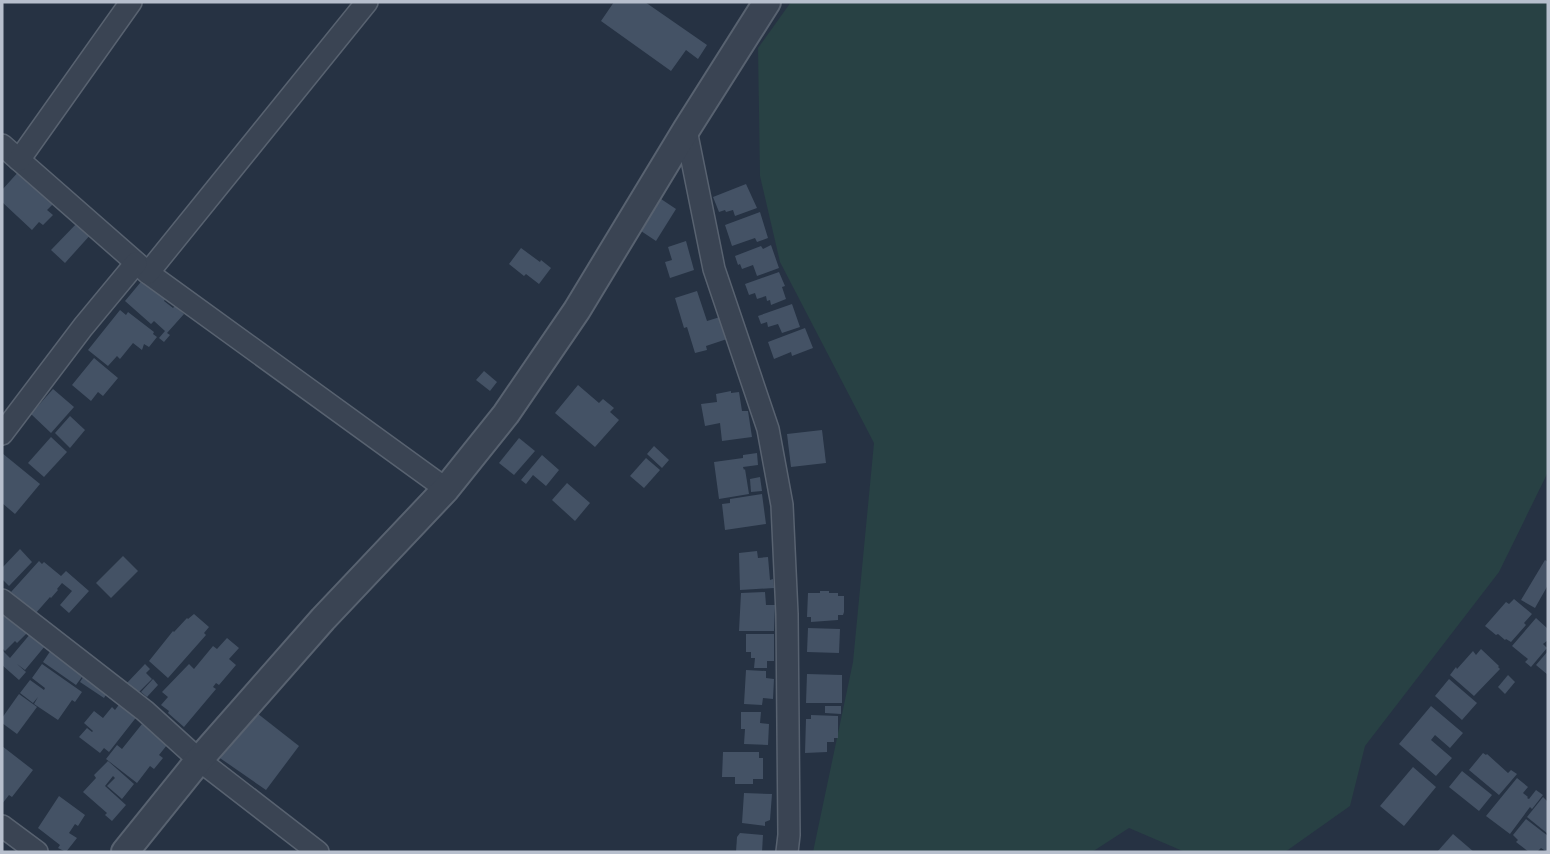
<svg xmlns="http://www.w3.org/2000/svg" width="1550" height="854" font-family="'PT Sans Narrow',sans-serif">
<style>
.green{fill:#284144}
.building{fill:#445265}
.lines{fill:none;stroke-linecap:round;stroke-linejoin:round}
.minor-casing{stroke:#586270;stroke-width:24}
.tertiary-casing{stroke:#586270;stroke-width:30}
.minor{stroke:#3a4453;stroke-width:21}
.tertiary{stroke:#3a4453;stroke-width:26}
</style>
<rect width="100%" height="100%" fill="#263243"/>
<polygon class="green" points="791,2 1548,2 1548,472 1499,572 1365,746 1350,806 1285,852 1185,852 1129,828 1092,852 813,852 853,662 874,443 780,262 760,176 758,48"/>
<g class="building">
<polygon points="614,2 645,2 707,45 698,59 686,50 671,71 601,21"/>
<polygon points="20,170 53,193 48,199 53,204 47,210 53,215 43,225 39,222 32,230 2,202 2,190"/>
<polygon points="746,184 757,208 735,216 733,210 726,212 725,210 719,212 713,197"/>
<polygon points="658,197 676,209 656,241 638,229"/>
<polygon points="760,212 768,238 757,242 755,238 732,246 725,225"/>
<polygon points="79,221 92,233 65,263 51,250"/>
<polygon points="686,241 694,270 670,278 665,262 672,260 668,247"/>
<polygon points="771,245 779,268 757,276 753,265 742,269 740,264 738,265 735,256 761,246 763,249"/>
<polygon points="521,248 540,262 541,260 551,268 539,284 526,274 524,276 509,264"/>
<polygon points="779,272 785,286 782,287 786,299 771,305 770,300 767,301 766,296 757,299 755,293 749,295 745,284"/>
<polygon points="145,277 167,296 164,301 173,308 175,306 184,314 167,333 170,335 164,342 159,338 165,331 154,321 151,324 125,301"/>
<polygon points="697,291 707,321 720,317 727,339 706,346 707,350 695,353 687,327 684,328 675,298"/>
<polygon points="792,304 800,327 782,333 778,324 768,327 767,322 761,324 758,316"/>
<polygon points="120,310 126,315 128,312 154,332 153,334 157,337 149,347 144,344 142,350 133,343 120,359 117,356 108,366 88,350"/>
<polygon points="805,328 813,348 792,356 791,352 774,359 768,342"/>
<polygon points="94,358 118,378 103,396 98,392 91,401 72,385"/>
<polygon points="484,371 497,382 490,391 476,380"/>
<polygon points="578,385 599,403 603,399 614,408 610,412 619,420 595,447 555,413"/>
<polygon points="53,389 74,407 51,433 31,414"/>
<polygon points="731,391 731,393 739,392 742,411 748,411 752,437 722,441 720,423 705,426 701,404 717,402 716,394"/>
<polygon points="70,416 85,430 70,448 55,433"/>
<polygon points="822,430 826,463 791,467 787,434"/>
<polygon points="51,437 67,452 44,477 28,463"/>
<polygon points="519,438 535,451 514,475 499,463"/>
<polygon points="654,446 669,460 662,468 647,454"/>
<polygon points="2,453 40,484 15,514 2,503"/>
<polygon points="757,453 758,465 743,467 744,470 745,469 749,494 719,499 714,462 743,458 743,455"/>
<polygon points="542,455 559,470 546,486 533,475 526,484 521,480"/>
<polygon points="646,458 660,470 644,488 630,476"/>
<polygon points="760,477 762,491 751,492 750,479"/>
<polygon points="567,483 590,503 575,521 552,500"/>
<polygon points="762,494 766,524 725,530 722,504 730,503 730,499"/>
<polygon points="20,549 32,562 9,586 2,579 2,568"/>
<polygon points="757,551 758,558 768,557 770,580 773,579 774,588 740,590 739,553"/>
<polygon points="123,556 138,571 111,598 96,583"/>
<polygon points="1545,560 1548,562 1548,585 1535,608 1521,600"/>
<polygon points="39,561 42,564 44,562 61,576 66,571 89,591 69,613 60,605 72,591 62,583 57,589 58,590 51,598 50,597 35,614 11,592"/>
<polygon points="820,591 829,591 829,593 838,593 838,596 844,596 844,612 843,615 838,615 838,620 811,622 811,617 807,617 808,593 820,593"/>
<polygon points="765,592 766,605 775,605 774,631 739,631 741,593"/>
<polygon points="1514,599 1532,614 1524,623 1526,625 1511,642 1506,639 1505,640 1498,634 1496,635 1485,626 1506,602 1509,604"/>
<polygon points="2,604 8,613 27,633 17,643 15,641 5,651 2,648"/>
<polygon points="194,614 209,627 204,633 206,635 168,678 149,661 173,631 174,632 187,618 188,619"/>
<polygon points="1536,618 1548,629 1548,640 1543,644 1547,648 1531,667 1525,662 1528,659 1512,646"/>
<polygon points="808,628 840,629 839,653 807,652"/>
<polygon points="31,633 45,646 25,670 17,664 26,672 19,680 2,665 2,650 10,658"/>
<polygon points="746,634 774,634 774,661 767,661 767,668 754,668 755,658 751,658 751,652 746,652"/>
<polygon points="227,638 239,648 229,659 236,665 219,685 216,683 213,687 216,689 184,727 168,713 169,711 161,705 168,697 162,692 189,664 194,669 213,646 217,649"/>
<polygon points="1481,649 1499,666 1498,667 1500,669 1474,696 1450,675 1456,667 1457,669 1473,651 1476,655"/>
<polygon points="51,650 87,670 76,685 43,662"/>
<polygon points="1548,651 1548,675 1536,665"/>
<polygon points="42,664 82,692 75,702 72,700 58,720 34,704 38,697 33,703 20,693 30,680 44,690 45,688 32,678"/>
<polygon points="145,664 150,669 146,673 152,679 137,694 126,684"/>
<polygon points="746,670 766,671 766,678 774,679 773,699 763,698 762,705 744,704"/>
<polygon points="87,671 110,688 104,698 80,682"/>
<polygon points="807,674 842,675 842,703 806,703"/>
<polygon points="1508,675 1515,682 1505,694 1498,687"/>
<polygon points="153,679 158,685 147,697 141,692"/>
<polygon points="1449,679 1477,703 1462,720 1435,696"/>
<polygon points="19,694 37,707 17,734 2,723 2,718"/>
<polygon points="121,702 138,715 109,752 104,748 100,753 79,737 87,728 92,732 93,731 84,723 94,711 103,718 112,707 115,710"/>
<polygon points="825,706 841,706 841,714 825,713"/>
<polygon points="1431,706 1463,733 1450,748 1435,735 1431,740 1452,758 1436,776 1399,744"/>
<polygon points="253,710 299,746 266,790 217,756"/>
<polygon points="741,712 761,712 760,723 769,724 768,745 744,744 745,729 741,729"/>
<polygon points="811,715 838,716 838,738 834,738 834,742 827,742 827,752 805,753 806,719 811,719"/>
<polygon points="142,724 167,745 159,755 163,758 154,769 150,766 137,783 106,759 117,745 122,749"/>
<polygon points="2,746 33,770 12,797 9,795 2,804"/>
<polygon points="723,752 759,752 759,758 763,758 763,779 753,779 753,784 735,784 735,777 722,777"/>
<polygon points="1483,753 1486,755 1487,754 1508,773 1511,770 1517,774 1499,795 1469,770"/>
<polygon points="108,761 134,784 122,799 107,786 115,778 113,776 105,786 126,805 112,821 105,815 107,813 83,792 96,778 94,775"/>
<polygon points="1413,767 1436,787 1404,826 1380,806"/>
<polygon points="1462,771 1492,795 1479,811 1449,787"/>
<polygon points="1517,778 1528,787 1523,793 1528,797 1527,798 1529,799 1536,790 1543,795 1532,809 1530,807 1510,834 1486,816"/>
<polygon points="744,793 772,794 770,820 765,822 765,826 742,823"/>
<polygon points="59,796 85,815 78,826 75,824 69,833 77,838 66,852 58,848 60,845 38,828"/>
<polygon points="1543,797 1548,802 1548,834 1527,817"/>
<polygon points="1526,819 1548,836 1547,852 1541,848 1537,852 1529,852 1516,842 1518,840 1513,835"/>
<polygon points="740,833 763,835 762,852 736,852 737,837"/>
<polygon points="1453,834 1474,852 1437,852"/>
</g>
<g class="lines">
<defs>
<g id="minor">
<polyline points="686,130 714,269 768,429 782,505 787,614 789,835 787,852"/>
<polyline points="2,145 148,273 446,489"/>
<polyline points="19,160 131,2"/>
<polyline points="148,273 367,2"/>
<polyline points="2,434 83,327 136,263"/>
<polyline points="2,600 145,711 199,760 318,852"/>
<polyline points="2,826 37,852"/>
</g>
<polyline id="tertiary" points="125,852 199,760 323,619 446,489 506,414 577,310 686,130 767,2"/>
</defs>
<use href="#minor" class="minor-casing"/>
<use href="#tertiary" class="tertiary-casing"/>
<use href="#minor" class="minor"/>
<use href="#tertiary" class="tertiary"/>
</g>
<rect width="1550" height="854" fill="none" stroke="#b7bfcd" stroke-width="7"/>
</svg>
